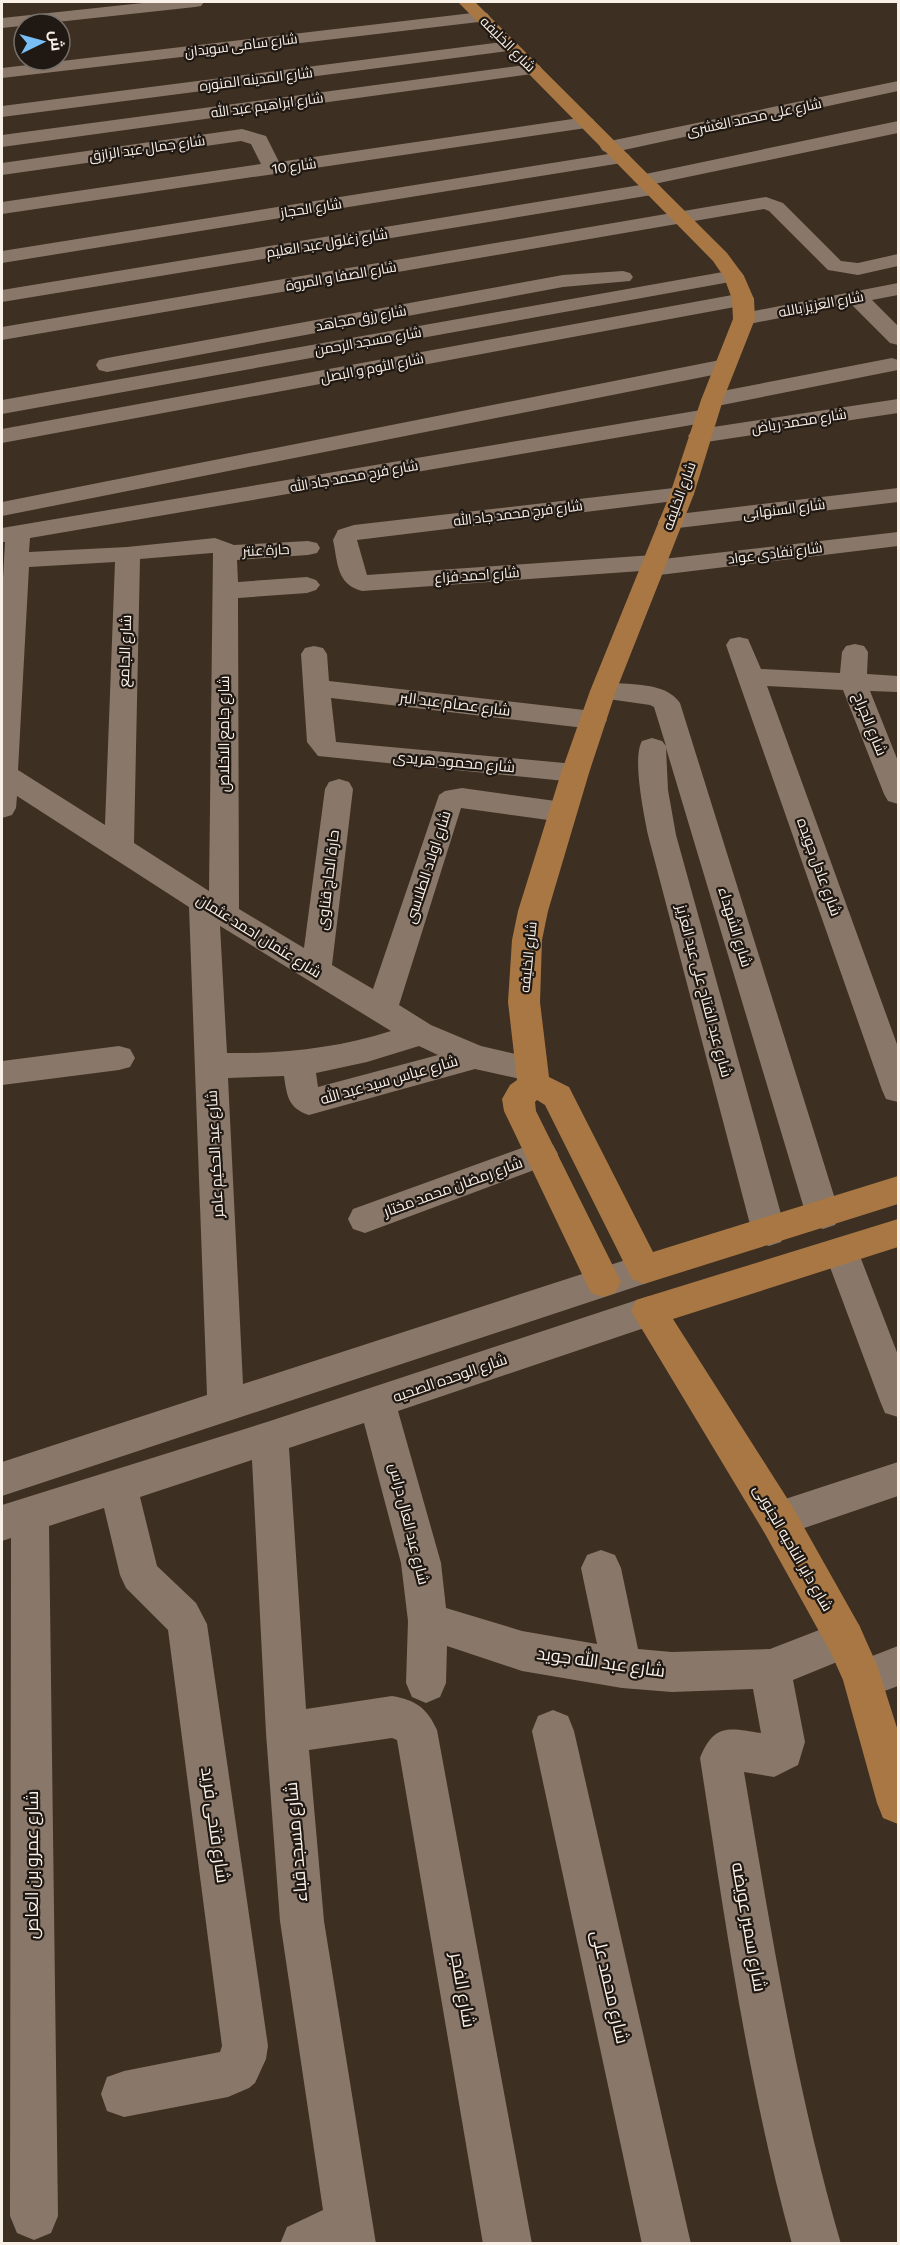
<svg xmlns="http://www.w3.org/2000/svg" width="900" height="2245" font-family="Commissioner,Cairo,sans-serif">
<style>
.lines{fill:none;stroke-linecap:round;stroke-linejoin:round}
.minor{fill:#897869;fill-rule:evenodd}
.major{fill:#a87744;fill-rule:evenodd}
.labels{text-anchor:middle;stroke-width:4.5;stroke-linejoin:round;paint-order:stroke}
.far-street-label{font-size:14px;fill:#f9f0e7;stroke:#1f1813}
.street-label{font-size:15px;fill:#f9f0e7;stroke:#1f1813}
.near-street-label{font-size:18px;fill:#f9f0e7;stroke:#1f1813}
</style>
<rect width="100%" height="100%" fill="#3d2f22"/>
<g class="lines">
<g class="minor">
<polygon points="152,2 204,2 201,6 195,7 2,28 2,18"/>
<polygon points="481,12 487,13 490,17 487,21 2,78 2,68"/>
<polygon points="510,41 516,42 519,46 516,50 2,117 2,106"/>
<polygon points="533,64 539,65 542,69 539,73 2,147 2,135"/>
<polygon points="898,81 898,91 610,153 603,151 600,147 603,143 610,141"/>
<polygon points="586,117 593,119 595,123 593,127 2,214 2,202 261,164 251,144 241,141 2,175 2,163 242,129 266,136 279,162"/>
<polygon points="898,121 898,133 654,184 659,185 662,189 659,193 652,195 2,302 2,290 640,185 633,180 636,176"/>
<polygon points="621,152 628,154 631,158 628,162 2,263 2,251"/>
<polygon points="766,197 783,203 841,261 858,263 898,254 898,266 858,275 828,270 769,211 764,209 2,340 2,327"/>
<polygon points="734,270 741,272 744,276 741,280 2,414 2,400"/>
<polygon points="623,271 630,273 633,277 630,281 563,287 107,372 99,370 96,365 99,360 107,358 563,275"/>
<polygon points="898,283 898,295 872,300 898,326 898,345 890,343 851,304 744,325 736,324 733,319 736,314 744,313"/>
<polygon points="743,293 751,294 754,299 751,304 2,443 2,429"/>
<polygon points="892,358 898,360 898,370 712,407 704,405 701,400 704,395 712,393"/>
<polygon points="725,359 733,361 736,366 733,371 2,516 2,502"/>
<polygon points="898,399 898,413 700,443 692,441 688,436 692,431 700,429"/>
<path d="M707,409L715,411L718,416L715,421L30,538L29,552L127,547L215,538L234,545L308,541L317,543L320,548L317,553L308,555L237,560L238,582L307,577L316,580L320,585L316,590L307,593L238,598L239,909L304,948L325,789L329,782L339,779L349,782L353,789L332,965L373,989L439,795L445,791L462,788L563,802L573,805L577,812L573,819L563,822L461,808L399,1005L431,1025L481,1046L541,1060L546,1069L541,1078L530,1081L475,1069L309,1115C288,1108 287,1096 284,1076L228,1078L243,1384L644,1254L656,1259L662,1269L656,1279L644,1284L2,1496V1462L207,1395L189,907L17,796L16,808L12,815L2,818V596L5,542H2V528ZM212,553H213L209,891L134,843L140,559ZM115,562L105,825L18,770L29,567ZM220,926L391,1031C338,1048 282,1054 227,1053ZM419,1046L438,1055L318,1087L316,1073L367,1062Z"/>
<path d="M682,487L691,489L694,494L691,499L357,540L367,575L653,555L663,559L898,532V546L651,576L641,571L362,591C336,584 338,563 333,540L338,530L354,525Z"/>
<polygon points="898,488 898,502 670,529 661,527 658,522 661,517 670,515"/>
<polygon points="739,637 748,639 761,669 840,673 842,652 846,646 855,644 864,646 868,652 867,674 898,676 898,692 870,691 898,761 898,804 888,801 884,794 843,690 767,686 898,1047 898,1102 886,1099 882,1090 726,645 730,639"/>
<polygon points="314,646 323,648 327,654 329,681 593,711 603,714 607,720 603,726 593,729 331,698 336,742 575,764 585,766 589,773 585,780 575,782 318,756 307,742 301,654 305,648"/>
<path d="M603,682C626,685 666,681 680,703L840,1215L835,1225L823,1229L811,1225L806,1215L666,748L668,790L676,835L786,1232L781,1242L769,1246L757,1242L752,1232L648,835C644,814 632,758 642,741L652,738L662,741L666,746L654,707L650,705L594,697L590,691L594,685Z"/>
<polygon points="119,1046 130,1049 135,1058 130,1067 119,1070 2,1085 2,1061"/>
<polygon points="541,1141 553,1145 558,1154 553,1163 365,1233 353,1229 348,1219 353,1209"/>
<polygon points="841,1237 853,1241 858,1251 898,1355 898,1417 885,1413 880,1401 824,1251 829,1241"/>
<path d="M649,1296L662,1300L667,1311L662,1322L398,1411L441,1563L446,1608L522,1631L597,1644L581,1568L587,1555L601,1550L615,1555L621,1568L638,1649L672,1652L770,1649L845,1620L859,1625L865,1639L859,1653L793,1680L805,1742L798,1765L774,1777L744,1772C771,1931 796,2089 841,2244H792C748,2084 725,1921 700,1758C714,1723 729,1728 761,1733L753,1689L672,1692L622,1688L522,1671L447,1646L446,1683L440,1697L426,1703L412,1697L406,1683L408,1621L401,1563L364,1423L289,1448L306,1709L392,1696C416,1700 427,1708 437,1730L532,2244H483L397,1740L392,1738L309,1750L324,1921L376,2244H280L287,2227L323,2210L280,1921L266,1733L252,1460L140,1497L157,1566L196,1603L207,1624L268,2046L266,2059L255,2083L249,2088L228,2097L124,2117L107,2111L101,2094L107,2077L124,2071L220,2052L222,2046L168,1630L126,1588L120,1575L104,1508L49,1526L58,2216L51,2233L34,2240L17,2233L10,2216L11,1538L2,1541V1505L270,1421Z"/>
<polygon points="898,1462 898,1496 778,1537 764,1532 759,1519 764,1506"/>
<polygon points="898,1646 898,1686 863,1699 849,1693 843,1679 849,1665"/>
<polygon points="553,1710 568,1716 574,1731 691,2244 642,2244 532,1731 538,1716"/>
</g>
<g class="major">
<polygon points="458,2 475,2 727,253 744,276 754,299 755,319 723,400 694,494 616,691 589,773 548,911 542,940 540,1002 549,1077 569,1087 653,1252 898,1176 898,1204 644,1284 632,1279 545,1105 537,1100 535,1102 536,1111 621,1282 615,1293 603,1297 591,1293 504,1111 502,1099 510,1085 517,1080 508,1002 512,940 518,911 561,773 590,691 670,494 701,400 733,319 732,299 724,277 713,261"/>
<polygon points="898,1219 898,1247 673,1319 792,1506 859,1625 877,1665 898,1731 898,1824 883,1818 877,1803 843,1680 831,1653 764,1532 631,1311 636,1300 649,1296"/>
</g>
</g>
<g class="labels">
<g class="far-street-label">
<text transform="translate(508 44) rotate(45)" y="5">شارع الخليفه</text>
<text transform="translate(241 45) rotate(-7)" y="5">شارع سامى سويدان</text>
<text transform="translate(256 79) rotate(-7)" y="5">شارع المدينه المنوره</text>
<text transform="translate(267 105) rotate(-8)" y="5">شارع ابراهيم عبد الله</text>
<text transform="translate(754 117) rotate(-12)" y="5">شارع على محمد الغشرى</text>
<text transform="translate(147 148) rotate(-8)" y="5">شارع جمال عبد الرازق</text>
<text transform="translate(294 166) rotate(-8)" y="5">شارع 10</text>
<text transform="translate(311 208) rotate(-9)" y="5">شارع الحجاز</text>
<text transform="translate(327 243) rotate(-9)" y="5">شارع زغلول عبد العليم</text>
<text transform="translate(341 276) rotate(-10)" y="5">شارع الصفا و المروة</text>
<text transform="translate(821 304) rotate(-11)" y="5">شارع العزيز بالله</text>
<text transform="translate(361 318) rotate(-10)" y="5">شارع رزق مجاهد</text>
<text transform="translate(368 341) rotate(-10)" y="5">شارع مسجد الرحمن</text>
<text transform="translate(372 368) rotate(-11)" y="5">شارع الثوم و البصل</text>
<text transform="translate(799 421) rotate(-9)" y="5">شارع محمد رياض</text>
<text transform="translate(354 476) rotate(-10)" y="5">شارع فرح محمد جاد الله</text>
<text transform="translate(679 496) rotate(-70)" y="5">شارع الخليفه</text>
<text transform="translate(784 509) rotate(-7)" y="5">شارع السنهابى</text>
<text transform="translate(518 513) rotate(-7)" y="5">شارع فرج محمد جاد الله</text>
<text transform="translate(266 550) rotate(-3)" y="5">حارة عنتر</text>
<text transform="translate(775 553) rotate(-7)" y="5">شارع نفادى عواد</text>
<text transform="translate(477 575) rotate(-4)" y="5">شارع احمد فزاع</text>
<text transform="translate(528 957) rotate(-84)" y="5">شارع الخليفه</text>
</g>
<g class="street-label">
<text transform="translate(125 651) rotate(-88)" y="5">شارع الجامع</text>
<text transform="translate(455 704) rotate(7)" y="5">شارع عصام عبد البر</text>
<text transform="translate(870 724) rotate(68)" y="5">شارع الجراح</text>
<text transform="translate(224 734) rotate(-90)" y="5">شارع جامع الاخلاص</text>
<text transform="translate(454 762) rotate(5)" y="5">شارع محمود هريدى</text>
<text transform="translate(428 867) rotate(-72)" y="5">شارع اولاد الطلاسى</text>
<text transform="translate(819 867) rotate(70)" y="5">شارع عادل جويده</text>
<text transform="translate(328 880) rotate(-83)" y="5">حارة الحاج قناوى</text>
<text transform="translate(735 927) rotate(73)" y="5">شارع الشهداء</text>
<text transform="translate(259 936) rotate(32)" y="5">شارع عثمان احمد عثمان</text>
<text transform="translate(704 991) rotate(75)" y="5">شارع عبد الفتاح على عبد العزيز</text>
<text transform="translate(389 1080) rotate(-16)" y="5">شارع عباس سيد عبد الله</text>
<text transform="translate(215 1154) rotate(-93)" y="5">شارع عبد الحكيم عامر</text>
<text transform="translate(453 1187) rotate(-20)" y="5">شارع رمضان محمد مختار</text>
<text transform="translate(450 1378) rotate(-19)" y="5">شارع الوحده الصحيه</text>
<text transform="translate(409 1524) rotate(76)" y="5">شارع عبد العال دراس</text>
<text transform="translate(793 1548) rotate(60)" y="5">شارع داير الناحيه الجنوبى</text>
</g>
<g class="near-street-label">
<text transform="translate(601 1662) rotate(8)" y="6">شارع عبد الله جويد</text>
<text transform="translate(215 1825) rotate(82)" y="6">شارع فتحى فريد</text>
<text transform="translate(296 1842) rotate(-95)" y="6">شارع مسجد قباء</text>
<text transform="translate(32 1865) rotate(-90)" y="6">شارع عمرو بن العاص</text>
<text transform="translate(749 1927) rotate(80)" y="6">شارع سمير عويضه</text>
<text transform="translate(610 1987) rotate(77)" y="6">شارع محمد على</text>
<text transform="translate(463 1990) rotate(80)" y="6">شارع الفجر</text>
</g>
</g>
<rect width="900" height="2245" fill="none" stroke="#f9f0e7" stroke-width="6"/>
<g transform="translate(42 42) rotate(85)"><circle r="28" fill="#1f1813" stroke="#766e68" stroke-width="1.5"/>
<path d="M0-4.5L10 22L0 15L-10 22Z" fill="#78bff7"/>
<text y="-9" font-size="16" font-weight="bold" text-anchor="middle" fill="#f9f0e7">ش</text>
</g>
</svg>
